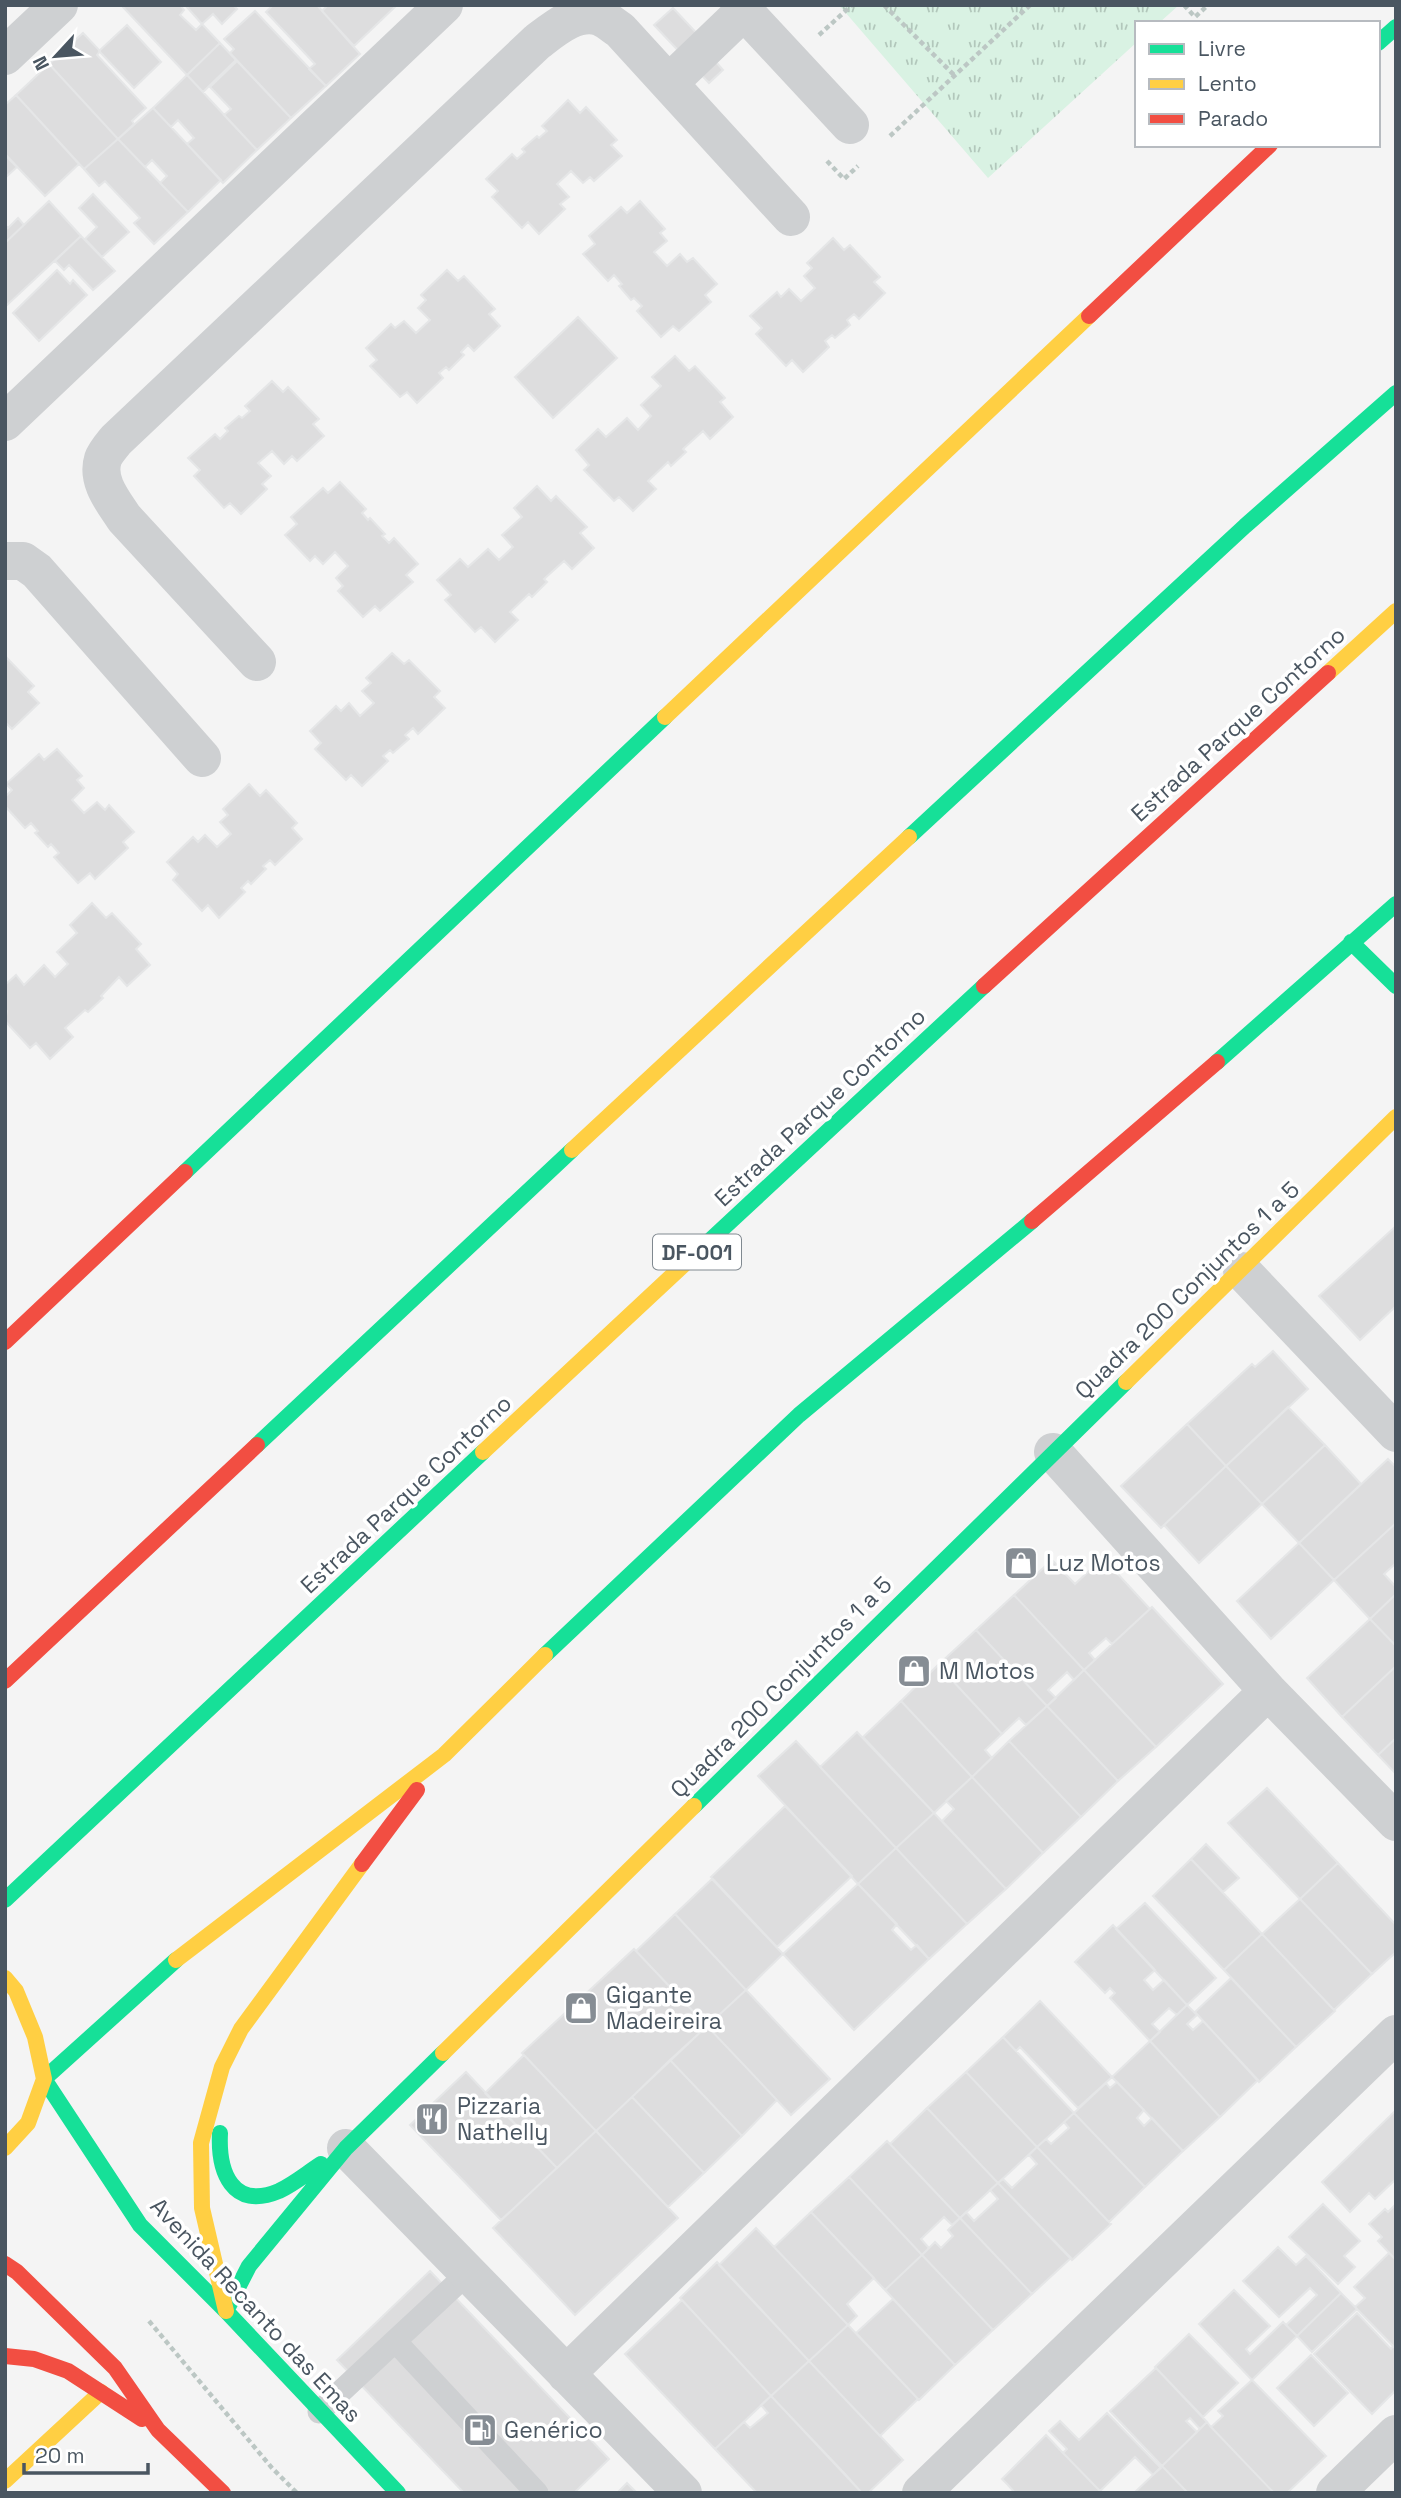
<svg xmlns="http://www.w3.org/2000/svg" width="1401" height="2498" font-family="'Space Grotesk',sans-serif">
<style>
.park{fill:url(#park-tufts)}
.building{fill:#ddddde;stroke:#e5e6e7;stroke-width:2}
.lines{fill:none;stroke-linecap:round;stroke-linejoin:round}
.path{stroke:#bcc7c4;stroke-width:4.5;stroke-dasharray:5 3.5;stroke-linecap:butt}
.lane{stroke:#ced0d2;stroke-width:23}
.street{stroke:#ced0d2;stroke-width:38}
.fast{stroke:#16e098;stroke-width:16}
.slow{stroke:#ffcf43;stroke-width:16}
.jam{stroke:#f24e42;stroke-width:16}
.labels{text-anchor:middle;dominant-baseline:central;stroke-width:7;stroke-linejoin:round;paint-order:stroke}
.shield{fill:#fff;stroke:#808990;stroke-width:2}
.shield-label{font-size:21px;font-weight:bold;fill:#4a5661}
.street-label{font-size:23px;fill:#4a5661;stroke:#fff}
.poi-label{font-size:23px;fill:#4a5661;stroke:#fff;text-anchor:start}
</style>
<defs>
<pattern id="park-tufts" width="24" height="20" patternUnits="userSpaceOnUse" patternTransform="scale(1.75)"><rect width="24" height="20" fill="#d9f2e3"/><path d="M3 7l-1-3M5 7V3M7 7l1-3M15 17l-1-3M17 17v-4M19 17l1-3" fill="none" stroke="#b2c7bb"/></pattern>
</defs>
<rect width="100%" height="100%" fill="#f4f4f4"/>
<path class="park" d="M839,5H1179L1159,23H1137V42L988,178Z"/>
<path class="building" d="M121,5H180L184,10L180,15L196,30L202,24L220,43L187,75Z
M185,5H233L237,9L222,24L213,14L202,24Z
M273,5H317L360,54L326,86L309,69L315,64L266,12Z
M328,5H397L354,46L322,11Z
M673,8L720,58L716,62L723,70L709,83L654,25Z
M255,11L326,86L291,118L230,53L234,49L224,39Z
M127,25L161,62L134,88L99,51Z
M83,33L100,51L97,55L146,108L132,121L134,124L118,139L49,64Z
M220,43L236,60L203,92L187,75Z
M237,61L291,118L257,150L224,115L231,109L210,87Z
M49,64L118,139L84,169L16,95Z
M187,75L257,150L223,183L187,144L194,138L178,120L171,127L153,108Z
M16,95L79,164L45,196L5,154V105Z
M568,100L580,113L586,107L617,140L611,145L622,156L594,181L590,177L583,183L571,171L557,184L569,197L560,204L565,209L539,234L528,222L522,228L492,197L498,191L486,179L512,154L517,159L525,152L522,149L537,136L539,138L547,131L542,126Z
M153,108L221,180L188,212L160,183L167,176L152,160L145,167L118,139Z
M118,139L188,212L154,244L134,223L140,218L105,181L99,186L84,169Z
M6,156L17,167L5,178V157Z
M93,194L129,232L102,257L85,239L97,227L79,208Z
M49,201L81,236L5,307V243Z
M640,201L665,229L660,233L667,241L654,252L667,266L680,254L687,262L693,258L717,284L705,295L711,302L679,331L673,326L661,337L637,311L642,306L634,298L631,300L619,286L622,284L614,275L608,281L583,254L595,244L589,236L621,207L627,213Z
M18,218L24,225L5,243V225L8,228Z
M81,236L115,271L93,290L69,265L64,270L55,261Z
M833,238L844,250L850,245L880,277L874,282L885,293L859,319L854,314L847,320L850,325L835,338L832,335L825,341L829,347L803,372L792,360L786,366L756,334L762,328L750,316L777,292L781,297L789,289L801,301L815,288L804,276L812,268L807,263Z
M57,270L70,284L73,280L87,295L39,341L13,313Z
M447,270L458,281L464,276L495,309L489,314L500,326L474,351L468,345L461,352L464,355L449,370L446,367L439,373L443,378L417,403L407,392L400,397L370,366L377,360L366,348L391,324L395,328L404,321L416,333L430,320L418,308L426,300L421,295Z
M578,317L617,358L553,418L515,377Z
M675,356L689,371L695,366L725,398L720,402L733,417L710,439L703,431L683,449L686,452L671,466L668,462L648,481L656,489L633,511L619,497L614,501L584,470L589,465L576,450L598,429L606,437L627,418L638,430L651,416L641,405L661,386L652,377Z
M272,381L283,392L288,387L319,419L313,424L324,436L297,461L292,456L284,464L272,451L258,463L271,476L262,484L267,489L241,514L230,503L224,508L194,476L200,470L188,458L215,434L220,439L228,431L225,428L239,416L242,418L250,411L245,406Z
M340,482L366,509L362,513L368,520L370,518L385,534L382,536L389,543L394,538L418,564L406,575L413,582L380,611L375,606L363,617L338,591L343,586L336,578L348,566L335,552L323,564L315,556L310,561L285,535L297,524L291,517L323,488L328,493Z
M537,486L551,501L556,496L587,527L580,533L594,548L572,569L564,561L544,579L547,582L532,597L529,594L510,612L518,620L495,642L481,627L475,632L445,600L451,595L437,580L460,559L468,567L488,549L499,560L513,547L502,535L522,517L514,508Z
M392,653L404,664L409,660L440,691L434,697L445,708L418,734L413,728L405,735L409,739L393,753L390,750L383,756L388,761L362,786L351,775L346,780L315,749L321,743L310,731L336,706L341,711L349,703L360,716L374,703L362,691L371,683L366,678Z
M5,656L34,686L28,692L39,703L12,729L7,724L5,726Z
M57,749L82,776L77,780L84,788L72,800L84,813L97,802L105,810L109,805L134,832L123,842L128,848L95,879L90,873L78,883L54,857L59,853L51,844L48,847L35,833L38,831L31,823L25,828L5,806V797L12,790L6,784L39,754L44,760Z
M249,784L260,796L266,790L297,823L292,828L302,839L275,865L270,860L263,866L266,869L251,884L248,881L241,888L245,892L219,918L208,905L202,911L173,880L178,874L167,862L193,837L198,842L205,835L217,847L231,834L220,822L228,815L223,809Z
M92,903L106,918L112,913L141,944L136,949L150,965L127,986L119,977L101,996L103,998L88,1012L85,1010L65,1028L73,1037L50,1059L36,1043L30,1048L5,1021L7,1011L5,1009V985L16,975L24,985L44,965L55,977L68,964L57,952L77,933L70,925Z
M1396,1226V1306L1360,1340L1319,1296Z
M1273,1351L1308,1389L1226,1466L1187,1424L1252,1364L1255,1367Z
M1288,1407L1325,1445L1262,1504L1226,1466Z
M1187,1424L1226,1466L1161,1528L1121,1486Z
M1325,1445L1361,1484L1299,1543L1262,1504Z
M1388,1459L1396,1467V1523L1334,1580L1299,1543Z
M1226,1466L1262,1504L1199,1563L1164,1525Z
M1396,1523V1563L1384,1574L1396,1587V1594L1370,1619L1334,1580Z
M1299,1543L1334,1580L1271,1639L1237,1601Z
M1103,1558L1150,1609L1112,1644L1106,1638L1089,1653L1095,1660L1084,1670L1014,1595L1052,1560L1075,1584Z
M1396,1594V1646L1370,1619Z
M1014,1595L1084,1670L1074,1680L1067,1672L1048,1690L1056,1698L1047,1706L976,1630Z
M1152,1607L1223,1684L1156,1747L1084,1670Z
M1370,1619L1396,1646V1666L1342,1717L1307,1678Z
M976,1630L1047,1706L1026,1725L1019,1718L1002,1734L938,1665Z
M938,1665L1002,1734L985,1750L992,1758L972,1777L901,1701Z
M1396,1666V1738L1378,1755L1342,1717Z
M1084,1670L1156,1747L1118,1781L1047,1706Z
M901,1701L972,1777L934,1813L863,1737Z
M1047,1706L1118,1781L1081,1817L1009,1741Z
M857,1732L934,1813L896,1848L820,1767Z
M1396,1738V1774L1378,1755Z
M796,1741L896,1848L858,1884L758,1776Z
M1009,1741L1081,1817L1043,1853L972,1777Z
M972,1777L1043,1853L1006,1889L942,1821L954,1809L946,1801Z
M1267,1788L1338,1863L1300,1899L1228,1823Z
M785,1806L852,1876L777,1947L711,1877Z
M934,1813L1006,1889L967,1924L896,1848Z
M1206,1844L1239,1878L1223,1892L1191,1859Z
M896,1848L967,1924L929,1959L858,1884Z
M1191,1859L1262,1934L1224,1970L1153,1896Z
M1338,1863L1396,1925V1952L1372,1974L1300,1899Z
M712,1879L783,1954L746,1990L675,1914Z
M858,1884L897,1924L892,1930L911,1950L917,1945L929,1959L854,2030L783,1954Z
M1300,1899L1372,1974L1334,2010L1262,1934Z
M1145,1903L1216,1978L1187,2005L1116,1929Z
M675,1914L746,1990L707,2026L636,1951Z
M1113,1925L1155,1970L1144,1980L1153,1990L1164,1980L1187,2005L1177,2015L1169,2008L1152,2024L1160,2032L1150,2041L1110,1998L1115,1993L1110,1988L1105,1993L1075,1962Z
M1262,1934L1335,2011L1296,2047L1224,1970Z
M634,1949L707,2026L596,2131L522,2053Z
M1231,1978L1296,2047L1259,2082L1195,2012Z
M746,1990L830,2079L791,2115L707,2026Z
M1040,2001L1112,2077L1078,2108L1020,2047L1016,2051L1003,2037Z
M1187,2005L1197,2015L1187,2024L1193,2030L1203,2021L1258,2080L1220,2117L1150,2041Z
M707,2026L777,2100L742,2136L670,2060Z
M1003,2037L1074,2113L1037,2147L966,2072Z
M1150,2041L1220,2117L1183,2151L1112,2077Z
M524,2055L596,2131L557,2168L485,2093Z
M670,2060L742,2136L704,2173L632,2097Z
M466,2072L557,2168L501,2220L410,2125Z
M966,2072L1037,2147L998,2183L927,2108Z
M1117,2082L1144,2110L1137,2118L1144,2126L1152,2118L1183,2151L1145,2187L1074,2113L1106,2083L1110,2088Z
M632,2097L704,2173L668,2207L596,2131Z
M927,2108L998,2183L960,2218L890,2144Z
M1396,2110V2179L1375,2199L1369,2193L1350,2212L1322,2182Z
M1074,2113L1145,2187L1109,2222L1037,2147L1046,2139L1051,2144L1069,2128L1064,2122Z
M596,2131L678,2218L575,2315L493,2228Z
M887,2141L960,2218L952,2225L944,2217L921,2239L929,2248L922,2255L849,2177Z
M1037,2147L1111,2224L1072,2260L998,2183L1003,2179L1012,2188L1037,2164L1029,2155Z
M849,2177L922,2255L885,2290L811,2212Z
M998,2183L1071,2258L1032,2294L960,2218L966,2212L974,2221L998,2199L990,2190Z
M1323,2204L1360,2241L1344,2256L1355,2267L1338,2284L1289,2237Z
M1396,2204V2260L1378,2241L1382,2237L1369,2224L1385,2209L1388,2212Z
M811,2212L874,2278L847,2304L857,2316L848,2325L774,2247Z
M960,2218L1032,2294L993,2330L922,2255L935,2242L941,2248L953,2236L948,2230Z
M756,2228L848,2325L809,2361L719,2265Z
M1278,2247L1296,2265L1306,2256L1341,2293L1297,2336L1286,2325L1317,2295L1310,2288L1279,2317L1243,2281Z
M1389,2253L1396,2260V2349L1355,2307L1365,2298L1354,2287Z
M922,2255L993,2330L955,2365L885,2290Z
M717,2262L809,2361L771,2396L680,2298Z
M430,2271L609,2459L574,2493H464L337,2360Z
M1234,2290L1270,2326L1246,2349L1250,2354L1283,2322L1297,2336L1252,2380L1199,2324Z
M1341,2293L1357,2309L1312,2352L1297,2336Z
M893,2299L955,2365L919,2400L856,2333Z
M682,2300L771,2396L715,2449L625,2354Z
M1357,2313L1391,2349L1393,2346L1396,2349V2390L1372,2414L1314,2354Z
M848,2325L918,2399L880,2436L809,2361Z
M1189,2334L1238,2383L1203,2417L1155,2367Z
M1311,2355L1348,2393L1314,2426L1277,2388Z
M809,2361L903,2460L868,2493H862L771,2396Z
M1156,2368L1207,2422L1200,2429L1190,2418L1186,2421L1197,2432L1162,2466L1110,2411Z
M1252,2380L1326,2456L1287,2493H1274L1211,2427L1223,2416L1218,2411Z
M771,2396L845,2474L862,2493H757L715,2449L744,2422L750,2428L768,2413L761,2405Z
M1107,2413L1161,2468L1153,2475L1135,2457L1100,2491L1063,2453L1067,2449L1049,2431L1060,2421L1079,2440Z
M1207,2422L1211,2427L1274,2493H1188L1162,2466Z
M1046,2435L1063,2453L1102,2493H1015L1008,2485L1002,2479Z
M1162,2466L1188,2493H1134L1153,2475Z
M627,2483L637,2493H617Z"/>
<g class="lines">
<path class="path" d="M884,5L955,76
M1184,5L1195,17L1208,5
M819,35L852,5
M890,136L1030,5
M827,161L844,179L858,166
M149,2321L272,2468L297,2493"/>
<path class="lane" d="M395,2341L467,2274
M319,2412L395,2341L537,2493"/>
<path class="street" d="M744,11L850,125
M5,56L59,5
M669,83L744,11L739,5
M5,422L444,5
M5,561H23L37,571L202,758
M257,662L124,518C113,501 96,481 103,459C105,453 112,445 116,440L537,42C554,29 577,9 600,17C607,20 614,26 620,30L791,217
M1242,1271L1396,1433
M1053,1452L1268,1691L1396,1822
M346,2148L683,2493
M566,2374L1268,1691
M921,2493L1396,2034
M1335,2493L1396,2434"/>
<path class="fast" d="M1378,43L1396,27
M909,837L1245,526L1396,393
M1351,942L1396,986
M1217,1062L1396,904
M185,1172L665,717
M691,1258L984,986
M257,1445L572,1150
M545,1655L799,1415L1032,1221
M694,1806L1126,1382
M5,1900L483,1452
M176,1960L44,2079L140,2225L226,2311L398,2493
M220,2133C218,2171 232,2211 279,2191C294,2184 307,2173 321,2164
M226,2311L249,2266L346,2148L443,2053"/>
<path class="slow" d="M1328,673L1396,611
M665,717L1089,316
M572,1150L909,837
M1126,1382L1396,1117
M483,1452L691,1258
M176,1960L444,1755L545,1655
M5,1978L16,1991L35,2037L44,2079L28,2123L5,2148
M443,2053L694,1806
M226,2311L202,2208L201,2143L222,2067L241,2029L362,1864
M5,2481L101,2392"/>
<path class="jam" d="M1089,316L1270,145
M984,986L1328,673
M1032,1221L1217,1062
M5,1342L185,1172
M5,1681L257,1445
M362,1864L417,1790
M5,2264L17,2272L115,2368L158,2430L223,2493
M5,2356L34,2359L68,2371L142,2419"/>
</g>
<defs>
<g id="shop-square" transform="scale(1.75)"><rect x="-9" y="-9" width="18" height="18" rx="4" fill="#868d94" stroke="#fff"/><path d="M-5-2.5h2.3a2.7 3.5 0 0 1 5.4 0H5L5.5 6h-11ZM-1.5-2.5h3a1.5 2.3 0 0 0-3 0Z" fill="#fff"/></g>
<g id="restaurant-square" transform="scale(1.75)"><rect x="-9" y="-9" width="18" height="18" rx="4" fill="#868d94" stroke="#fff"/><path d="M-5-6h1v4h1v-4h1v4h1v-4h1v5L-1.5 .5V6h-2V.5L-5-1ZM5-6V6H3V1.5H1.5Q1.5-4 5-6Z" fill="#fff"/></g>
<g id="fuel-square" transform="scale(1.75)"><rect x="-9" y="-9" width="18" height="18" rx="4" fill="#868d94" stroke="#fff"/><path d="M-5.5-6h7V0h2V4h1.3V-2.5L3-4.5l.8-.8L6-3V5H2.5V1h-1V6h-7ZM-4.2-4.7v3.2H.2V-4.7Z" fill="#fff"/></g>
</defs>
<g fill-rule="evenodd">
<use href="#shop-square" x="1021" y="1563"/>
<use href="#shop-square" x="914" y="1671"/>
<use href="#shop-square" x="581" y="2008"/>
<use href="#restaurant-square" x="432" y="2119"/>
<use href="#fuel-square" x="480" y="2430"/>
</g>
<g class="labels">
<rect class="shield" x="653" y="1234.5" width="88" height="35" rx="5"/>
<g class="shield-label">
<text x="697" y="1252">DF-001</text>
</g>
<g class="street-label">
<text transform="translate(1238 724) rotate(-42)">Estrada Parque Contorno</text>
<text transform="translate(820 1107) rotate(-43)">Estrada Parque Contorno</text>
<text transform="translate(1187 1290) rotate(-44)">Quadra 200 Conjuntos 1 a 5</text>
<text transform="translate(406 1494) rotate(-43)">Estrada Parque Contorno</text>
<text transform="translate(781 1687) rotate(-45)">Quadra 200 Conjuntos 1 a 5</text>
<text transform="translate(256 2310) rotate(47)">Avenida Recanto das Emas</text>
</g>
<g class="poi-label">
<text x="1046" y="1563">Luz Motos</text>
<text x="939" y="1671">M Motos</text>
<text x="606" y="1995">Gigante<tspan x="606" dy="26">Madeireira</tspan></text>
<text x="457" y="2106">Pizzaria<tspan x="457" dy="26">Nathelly</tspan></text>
<text x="504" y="2430">Genérico</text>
</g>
</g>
<rect width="1401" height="2498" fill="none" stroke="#4a5661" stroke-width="14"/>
<rect x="1135" y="21" width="245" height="126" fill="#ffffff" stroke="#b7bbc0" stroke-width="2"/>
<rect x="1149" y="44" width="35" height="10" fill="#16e098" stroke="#b7bbc0" stroke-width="2"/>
<text x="1198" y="56" font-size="21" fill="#4a5661">Livre</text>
<rect x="1149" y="79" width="35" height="10" fill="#ffcf43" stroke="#b7bbc0" stroke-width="2"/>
<text x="1198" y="91" font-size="21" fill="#4a5661">Lento</text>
<rect x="1149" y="114" width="35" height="10" fill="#f24e42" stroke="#b7bbc0" stroke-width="2"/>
<text x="1198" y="126" font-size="21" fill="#4a5661">Parado</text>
<g transform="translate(56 56) rotate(244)" stroke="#ffffff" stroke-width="5" paint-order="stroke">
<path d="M0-5L12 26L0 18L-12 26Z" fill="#4a5661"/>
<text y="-10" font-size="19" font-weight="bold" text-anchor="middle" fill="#4a5661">N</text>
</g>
<path d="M24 2463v10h124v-10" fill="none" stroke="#4a5661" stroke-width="3.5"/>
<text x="35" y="2463" font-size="21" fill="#4a5661" stroke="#ffffff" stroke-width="5" paint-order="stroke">20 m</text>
</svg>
